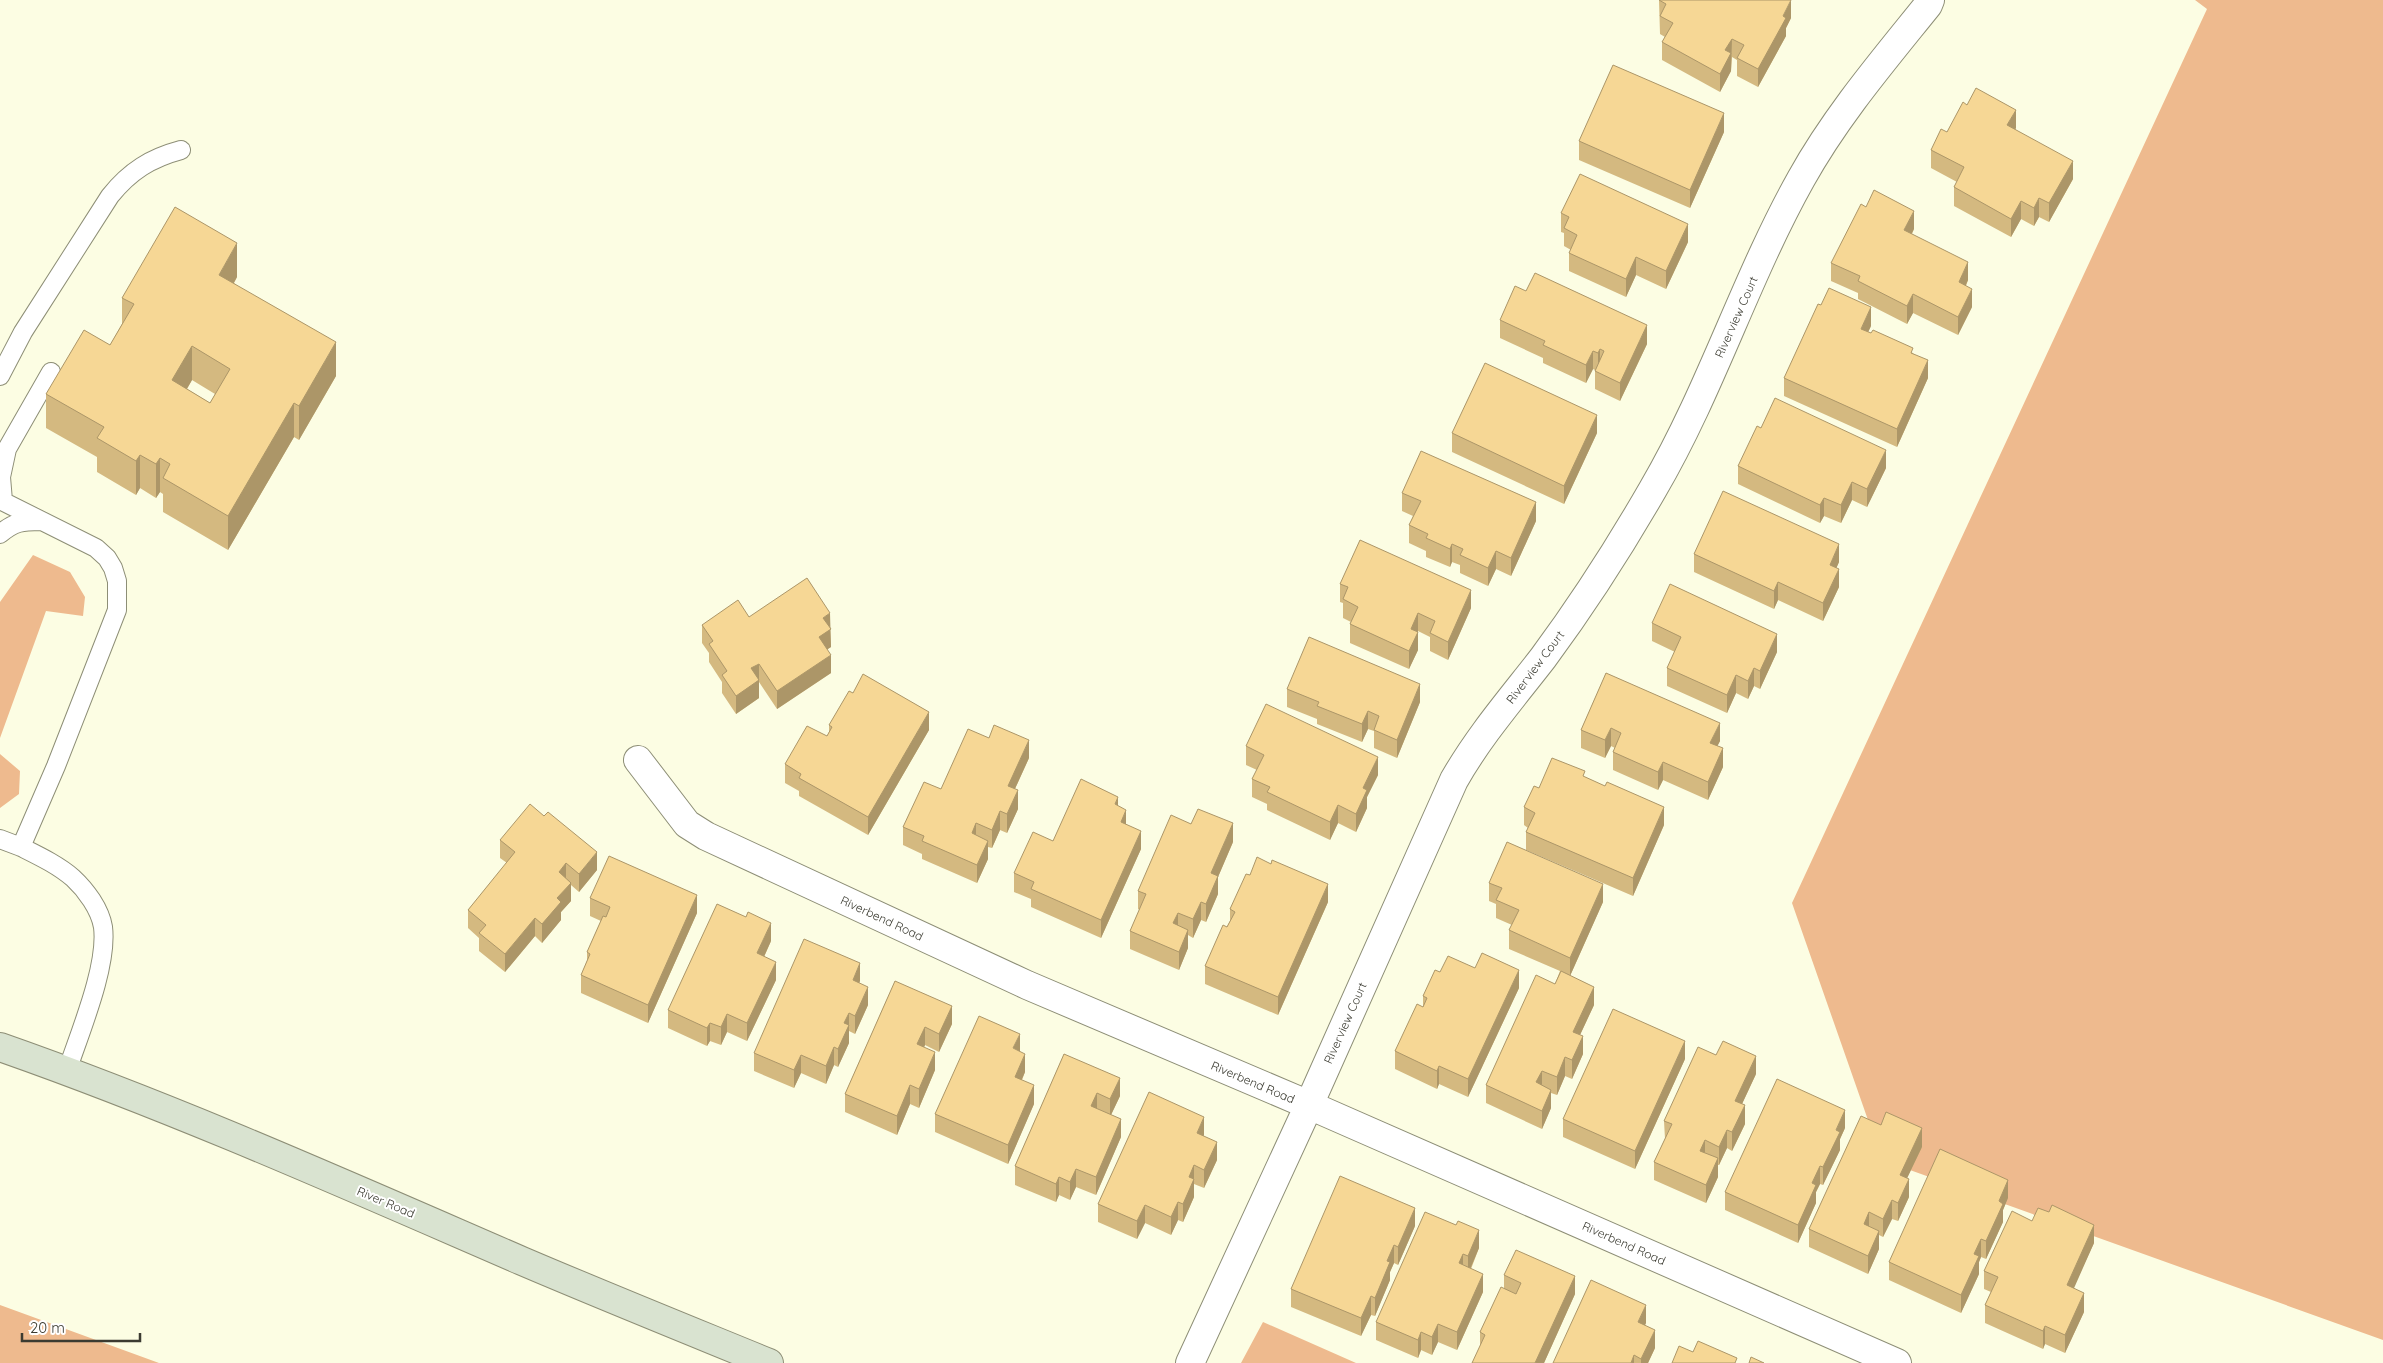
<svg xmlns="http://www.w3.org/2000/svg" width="2383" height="1363" font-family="Quicksand,sans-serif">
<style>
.green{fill:#eeba8e}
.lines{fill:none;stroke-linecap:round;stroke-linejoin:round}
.service-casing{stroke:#8d8e76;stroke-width:20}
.minor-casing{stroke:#8d8e76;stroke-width:30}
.secondary-casing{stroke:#8d8e76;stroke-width:30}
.service{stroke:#fff;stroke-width:18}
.minor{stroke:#fff;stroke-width:28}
.secondary{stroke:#d9e3d0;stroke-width:28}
.wall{fill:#d4b980;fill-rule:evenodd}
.shaded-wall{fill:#ac9668}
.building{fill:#f6d795;stroke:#ac9668;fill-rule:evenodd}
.labels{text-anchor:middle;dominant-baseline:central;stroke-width:4;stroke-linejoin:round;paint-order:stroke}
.street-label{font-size:12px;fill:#3b3b31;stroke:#fff}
</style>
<rect width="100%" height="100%" fill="#fcfde3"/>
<path class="green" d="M2195,0H2383V1340L1882,1160L1792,903L2207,9Z
M33,555L70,572L85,597L83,616L46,611L0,738V602Z
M0,754L20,771L19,794L0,808Z
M0,1305L159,1363H0Z
M1263,1322L1356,1363H1241Z"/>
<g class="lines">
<g class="service-casing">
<path id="service" d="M0,376L23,332L110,196C130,171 151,158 181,150
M0,500L96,548L107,558L113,568L117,581V610L56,766L21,847C39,856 58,865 73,878C86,890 100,909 103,927C108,966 80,1032 67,1071
M3,501L1,477L7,449L51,372
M0,534C14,522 22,521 40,521
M0,839L21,847"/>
</g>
<g class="minor-casing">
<path id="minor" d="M638,760L687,824L706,836L1027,985L1309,1105L1897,1363
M1190,1363L1309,1105L1454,780C1479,736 1512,698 1543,658C1583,604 1619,548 1653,489C1711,390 1745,279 1801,179C1836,116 1883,61 1928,5L1930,0"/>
</g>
<g class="secondary-casing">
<path id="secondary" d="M0,1047C177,1109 349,1186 522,1261C604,1296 686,1329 769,1363"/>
</g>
<use href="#service" class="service"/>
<use href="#minor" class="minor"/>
<use href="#secondary" class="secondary"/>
</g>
<path class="wall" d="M1659,0L1791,18L1786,28V36L1758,87L1737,76V60L1732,57L1731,71L1720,92L1662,60V42L1665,37L1660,34Z
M1967,105L2016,128L2015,129L2073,179L2049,222L2039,217L2034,226L2021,219L2011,237L1954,206V187L1957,182L1931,168V150L1947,132Z
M1724,132L1690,208L1579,160V141Z
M1561,213L1688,242L1666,289L1636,275L1626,297L1569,271V253L1571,250L1564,246V233L1561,232Z
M1914,229L1912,234L1968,280L1966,286L1972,307L1958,335L1913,313L1907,324L1858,299V293L1831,281V263Z
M237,277L234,283L336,376L299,440L294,437L228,550L163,512V494L160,492L156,498L140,488L136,495L97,472V457L46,428V394L110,345L122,324V298ZM192,380L215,394L210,403L187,389Z
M1500,320L1647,344L1620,401L1595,389V370L1593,369L1586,383L1543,363V358L1500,338Z
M1871,326L1868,332L1913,353L1928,378L1897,447L1784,396V378Z
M1452,433H1597L1564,504L1452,452Z
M1738,466L1886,468L1867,507L1852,500L1841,523L1824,516L1820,523L1738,484Z
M1402,493L1536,521L1511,576L1496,569L1488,586L1460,573V565L1452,562L1450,567L1426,557V551L1409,543V525L1413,516L1402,511Z
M1694,554L1839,562L1836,568L1839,587L1823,621L1778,600L1774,609L1694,572Z
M1340,584L1471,608L1448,660L1430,651V637L1418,631V650L1409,669L1350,643V624L1351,622L1343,618V603L1340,602Z
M749,617L830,628L831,647L827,649L831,673L777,709L759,682V698L736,714L722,693V682L709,662V653L702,643V625Z
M1652,623L1777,652L1760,689L1754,686L1748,699L1736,693L1727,713L1667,686V668L1675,652L1652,641Z
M1606,673L1720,741L1717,746L1723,767L1708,800L1663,780L1658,790L1613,770V752L1615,748L1611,746L1605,758L1581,748V730Z
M1287,689L1420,702L1397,758L1374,748V731L1368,729L1362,742L1317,724V719L1287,707Z
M829,725L929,730L868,835L799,796V791L785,783V764L827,736L829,732Z
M1246,746L1378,775L1367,797V808L1356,832L1338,823L1330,840L1267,810V804L1252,797V779L1257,770L1246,765Z
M1029,758L1015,789L1018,809L1007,833L1000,830L992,848L988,847V859L977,883L922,859V854L903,845V827L941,789Z
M1585,777L1664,825L1633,896L1526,850V832L1528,828L1524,825V807L1539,788Z
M1118,806L1126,824L1141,849L1101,938L1031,907V899L1014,892V873L1053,841Z
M500,840L597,870L579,892L571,885V901L561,912V920L542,943L535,936L505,972L479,951V938L468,928V910L507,863L500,858Z
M1233,842L1218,877V894L1206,922L1201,920L1193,938L1188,935V948L1179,970L1130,949V931L1140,910L1138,909V891Z
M1271,864L1328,902L1278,1015L1205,984V966L1230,921V909L1250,875Z
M1489,883L1603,902L1570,976L1594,1005L1580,1035L1583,1054L1572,1079L1565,1076L1557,1095L1551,1093V1108L1542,1129L1486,1103V1085L1555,984L1560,971L1509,949V930L1512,925L1496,918V904L1489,901Z
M590,898L697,913L648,1023L581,993V975L587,961V952L601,921L590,916Z
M771,941L764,957L776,980L747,1041L727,1032L721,1045L710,1041L707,1046L668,1028V1010Z
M1475,968L1519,988L1468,1097L1439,1084L1437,1089L1395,1069V1051L1423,1007V996L1440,972Z
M860,981L859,983L868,1005L855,1034L849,1031V1043L838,1067L834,1065L826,1084L801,1073L794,1088L754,1071V1053Z
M895,981L952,1024L939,1052L925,1045L924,1047L935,1070L919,1108L910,1104L897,1135L845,1112V1094Z
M1020,1051L1025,1072L1022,1080L1034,1104L1008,1164L935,1132V1114Z
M1064,1054L1120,1096L1111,1115L1121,1137L1096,1195L1076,1187L1070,1200L1059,1195L1056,1202L1015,1185V1166Z
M1685,1059L1635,1169L1563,1137V1119Z
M1756,1074L1742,1104L1745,1124L1732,1151L1727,1148L1719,1165H1718V1177L1706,1203L1654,1180V1162L1665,1139L1664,1121Z
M1845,1128L1840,1139V1150L1823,1185L1820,1184L1816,1192V1203L1798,1243L1725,1210V1192Z
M1204,1135V1136L1217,1160L1204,1188L1194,1184V1197L1183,1222L1178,1220L1171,1235L1145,1223L1137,1239L1098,1222V1204Z
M1922,1147L1907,1178L1909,1197L1898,1221L1892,1219L1883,1237L1879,1235V1249L1868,1274L1809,1247V1229Z
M2008,1198L2003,1210V1222L1986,1259L1981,1257L1979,1262V1274L1961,1313L1889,1280V1262Z
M2032,1221L2094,1243L2073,1288L2084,1312L2065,1353L2045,1344L2043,1349L1985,1323V1305L1991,1292L1984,1289V1271Z
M1456,1225L1479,1248L1471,1269L1483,1292L1457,1350L1438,1342L1432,1355L1421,1350L1418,1358L1376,1340V1322Z
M1415,1226L1398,1265L1394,1263L1390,1272V1280L1375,1316L1371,1315L1361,1336L1291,1307V1289Z
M1504,1275L1575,1294L1544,1363H1472L1480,1347V1332L1504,1288Z
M1646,1323L1645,1325L1655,1348L1648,1363H1553Z"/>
<path class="shaded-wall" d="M1791,0V18L1786,28V36L1758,87V69L1783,16Z
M1732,39L1731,71L1720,92V74L1725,50Z
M2016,110V128L2007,143V125Z
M1724,113V132L1690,208V190Z
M2073,161V179L2049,222V203Z
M2039,198V217L2034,226V208Z
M2021,201V219L2011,237V219Z
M1914,211V229L1904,248V230Z
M1688,224V242L1666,289V271Z
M237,243V277L219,309V275Z
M1636,257V275L1626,297V279Z
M1968,262V280L1959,300V282Z
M1972,289V307L1958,335V317Z
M1913,294V313L1907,324V306Z
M1871,307V326L1861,347V329Z
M1647,325V344L1620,401V383Z
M336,342V376L299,440V406Z
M192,346V380L172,414V380Z
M1600,349V368L1598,372V353Z
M1593,351V369L1586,383V365Z
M1928,360V378L1897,447V429Z
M294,403V437L228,550V516Z
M1597,415V433L1564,504V486Z
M1886,450V468L1867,507V489Z
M140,455V488L136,495V461Z
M160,458V492L156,498V464Z
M1852,482V500L1841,523V505Z
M1824,498V516L1820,523V505Z
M1536,502V521L1511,576V558Z
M1452,544V562L1450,567V549Z
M1839,544V562L1830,583V565Z
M1496,551V569L1488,586V568Z
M1839,569V587L1823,621V603Z
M1778,582V600L1774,609V591Z
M1471,590V608L1448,660V642Z
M830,613L831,647L819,655V637L823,618Z
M1418,613V650L1409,669V651L1411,629Z
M1777,634V652L1760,689V671Z
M831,655V673L777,709V691Z
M759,664V698L736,714V696L751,668Z
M1754,668V686L1748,699V681Z
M1736,675V693L1727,713V695Z
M1420,684V702L1397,758V740Z
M1368,711V729L1362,742V724Z
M929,712V730L868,835V817Z
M1720,723V741L1710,761V743Z
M1611,728V746L1605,758V740Z
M1029,740V758L1008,804V786Z
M1723,748V767L1708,800V782Z
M1378,757V775L1367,797V808L1356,832V814L1363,788Z
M1663,762V780L1658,790V772Z
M1018,790V809L1007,833V814Z
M1118,797V815L1115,804Z
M1338,805V823L1330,840V822Z
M1664,807V825L1633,896V878Z
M1126,810V828L1121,822Z
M1000,811V830L992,848V830Z
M976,823V842L972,833Z
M1233,823V842L1218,877V894L1206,922V904L1211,873Z
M1141,831V849L1101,938V920Z
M988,841V859L977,883V865Z
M597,852V870L579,892V874Z
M566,863V881L559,872Z
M571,883V901L561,912V920L542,943V924L557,898Z
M1328,884V902L1278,1015V997Z
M1603,884V902L1570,976V958Z
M697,895V913L648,1023V1005Z
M1201,902V920L1193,938V919Z
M1178,913V931L1173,923Z
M535,918V936L505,972V954Z
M771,923V941L757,972V953Z
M1188,930V948L1179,970V952Z
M776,962V980L747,1041V1023Z
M860,963V981L853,998V980Z
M1519,970V988L1468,1097V1079Z
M868,987V1005L855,1034V1016Z
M1594,987V1005L1573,1050V1032Z
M952,1006V1024L939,1052V1034Z
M849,1013V1043L838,1067V1049L844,1023Z
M727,1014V1032L721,1045V1027Z
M710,1023V1041L707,1046V1028Z
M925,1027V1045L917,1063V1044Z
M1020,1034V1052L1013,1048Z
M1583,1036V1054L1572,1079V1060Z
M1685,1041V1059L1635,1169V1151Z
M834,1047V1065L826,1084V1066Z
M935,1052V1070L919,1108V1089Z
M1025,1054V1072L1015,1095V1077Z
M801,1055V1073L794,1088V1070Z
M1756,1056V1074L1735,1119V1101Z
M1565,1057V1076L1557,1095V1077Z
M1439,1066V1084L1437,1089V1071Z
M1542,1071V1089L1536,1082Z
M1120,1078V1096L1110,1117V1099Z
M910,1085V1104L897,1135V1116Z
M1034,1085V1104L1008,1164V1145Z
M1551,1090V1108L1542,1129V1111Z
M1097,1093V1111L1091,1106Z
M1745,1105V1124L1732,1151V1132Z
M1845,1110V1128L1840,1139V1150L1823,1185V1167L1836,1130Z
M1204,1117V1135L1197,1151V1133Z
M1121,1119V1137L1096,1195V1177Z
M1922,1128V1147L1900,1193V1175Z
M1727,1130V1148L1719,1165V1147Z
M1705,1140V1159L1700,1151Z
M1217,1142V1160L1204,1188V1170Z
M1718,1158V1177L1706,1203V1185Z
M1194,1165V1197L1183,1222V1204L1189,1177Z
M1820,1166V1184L1816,1192V1203L1798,1243V1225L1812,1183Z
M1076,1169V1187L1070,1200V1182Z
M1059,1177V1195L1056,1202V1184Z
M1909,1179V1197L1898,1221V1203Z
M2008,1180V1198L2003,1210V1222L1986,1259V1241L1999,1201Z
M1892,1200V1219L1883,1237V1219Z
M1178,1202V1220L1171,1235V1217Z
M1145,1205V1223L1137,1239V1221Z
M1415,1208V1226L1398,1265V1247Z
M1869,1212V1231L1864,1224Z
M2094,1225V1243L2067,1304V1285Z
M1479,1230V1248L1468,1274V1256Z
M1879,1231V1249L1868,1274V1256Z
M1981,1239V1257L1979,1262V1274L1961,1313V1295L1974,1254Z
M1394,1245V1263L1390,1272V1280L1375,1316V1298L1387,1261Z
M1463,1254V1272L1459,1263Z
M1483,1274V1292L1457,1350V1332Z
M1575,1276V1294L1544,1363H1535Z
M2084,1293V1312L2065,1353V1335Z
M1371,1296V1315L1361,1336V1318Z
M1646,1305V1323L1638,1340V1322Z
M1438,1324V1342L1432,1355V1337Z
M2045,1326V1344L2043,1349V1331Z
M1655,1330V1348L1648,1363H1641V1359Z
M1421,1332V1350L1418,1358V1340Z
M1634,1355V1363H1631Z"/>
<path class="building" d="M1659,0H1791L1783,16L1786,18L1758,69L1737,58L1744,45L1732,39L1725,50L1731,53L1720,74L1662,42L1673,23L1660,16L1666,4Z
M1613,65L1724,113L1690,190L1579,141Z
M1976,88L2016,110L2007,125L2073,161L2049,203L2039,198L2034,208L2021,201L2011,219L1954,187L1964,167L1931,150L1941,129L1947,132L1963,102L1967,105Z
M1580,174L1688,224L1666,271L1636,257L1626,279L1569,253L1577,235L1564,228L1569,217L1561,213Z
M1874,190L1914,211L1904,230L1968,262L1959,282L1972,289L1958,317L1913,294L1907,306L1858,281L1860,276L1831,263L1861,204L1866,207Z
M175,207L237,243L219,275L336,342L299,406L294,403L228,516L163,478L170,464L160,458L156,464L140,455L136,461L97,438L104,427L46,394L84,330L110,345L134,304L122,298ZM192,346L230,369L210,403L172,380Z
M1535,273L1647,325L1620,383L1595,371L1604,351L1600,349L1598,353L1593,351L1586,365L1543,345L1545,341L1500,320L1515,286L1526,291Z
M1829,288L1871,307L1861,329L1871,333L1873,330L1913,348L1911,353L1928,360L1897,429L1784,378L1818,304L1821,305Z
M1485,363L1597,415L1564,486L1452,433Z
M1775,398L1886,450L1867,489L1852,482L1841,505L1824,498L1820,505L1738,466L1757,426L1761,428Z
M1421,451L1536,502L1511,558L1496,551L1488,568L1460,555L1463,549L1452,544L1450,549L1426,538L1428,534L1409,525L1421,501L1402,493Z
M1723,491L1839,544L1830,565L1839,569L1823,603L1778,582L1774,591L1694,554Z
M1360,540L1471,590L1448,642L1430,633L1435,621L1418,613L1411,629L1418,632L1409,651L1350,624L1358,607L1343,599L1348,587L1340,584Z
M807,578L830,613L823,618L831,629L819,637L831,655L777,691L759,664L751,668L759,680L736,696L722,675L727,671L709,644L713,641L702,625L738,600L749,617Z
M1670,584L1777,634L1760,671L1754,668L1748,681L1736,675L1727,695L1667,668L1681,637L1652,623Z
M1309,637L1420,684L1397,740L1374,730L1379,716L1368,711L1362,724L1317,706L1319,702L1287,689Z
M1606,673L1720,723L1710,743L1723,748L1708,782L1663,762L1658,772L1613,752L1621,733L1611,728L1605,740L1581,730Z
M863,674L929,712L868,817L799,778L801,774L785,764L807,726L827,736L832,727L829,725L849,691L853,693Z
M1266,704L1378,757L1363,788L1367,790L1356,814L1338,805L1330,822L1267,792L1270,787L1252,779L1264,755L1246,746Z
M994,725L1029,740L1008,786L1018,790L1007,814L1000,811L992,830L976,823L972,833L988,841L977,865L922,841L924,836L903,827L924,782L941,789L968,729L989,738Z
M1552,758L1585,771L1583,776L1605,786L1607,782L1664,807L1633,878L1526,832L1535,813L1524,807L1534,786L1539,788Z
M1081,779L1118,797L1115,804L1126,810L1121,822L1141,831L1101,920L1031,889L1034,882L1014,873L1033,832L1053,841Z
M530,804L544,816L548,812L597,852L579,874L566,863L559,872L571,883L557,898L561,902L542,924L535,918L505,954L479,933L486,925L468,910L515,852L500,840Z
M1198,809L1233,823L1211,873L1218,876L1206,904L1201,902L1193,919L1178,913L1173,923L1188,930L1179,952L1130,931L1146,894L1138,891L1171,815L1191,824Z
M1507,842L1603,884L1570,958L1509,930L1519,910L1496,900L1502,888L1489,883Z
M609,856L697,895L648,1005L581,975L590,954L587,952L603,916L606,917L610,907L590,898Z
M1257,857L1271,864L1272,860L1328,884L1278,997L1205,966L1223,925L1227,927L1235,912L1230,909L1246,874L1250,875Z
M717,904L746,917L748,912L771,923L757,953L776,962L747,1023L727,1014L721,1027L710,1023L707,1028L668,1010Z
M804,939L860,963L853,980L868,987L855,1016L849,1013L844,1023L849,1025L838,1049L834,1047L826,1066L801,1055L794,1070L754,1053Z
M1482,953L1519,970L1468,1079L1439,1066L1437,1071L1395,1051L1417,1004L1423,1007L1427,998L1423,996L1435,970L1440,972L1448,956L1475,968Z
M1561,971L1594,987L1573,1032L1583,1036L1572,1060L1565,1057L1557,1077L1542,1071L1536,1082L1551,1090L1542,1111L1486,1085L1536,975L1555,984Z
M895,981L952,1006L939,1034L925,1027L917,1044L935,1052L919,1089L910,1085L897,1116L845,1094Z
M1613,1009L1685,1041L1635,1151L1563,1119Z
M979,1016L1020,1034L1013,1048L1025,1054L1015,1077L1034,1085L1008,1145L935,1114Z
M1723,1041L1756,1056L1735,1101L1745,1105L1732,1132L1727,1130L1719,1147L1705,1140L1700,1151L1718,1158L1706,1185L1654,1162L1672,1124L1664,1121L1698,1047L1716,1055Z
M1064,1054L1120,1078L1110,1099L1097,1093L1091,1106L1121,1119L1096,1177L1076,1169L1070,1182L1059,1177L1056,1184L1015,1166Z
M1777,1079L1845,1110L1836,1130L1840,1132L1823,1167L1820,1166L1812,1183L1816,1185L1798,1225L1725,1192Z
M1149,1092L1204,1117L1197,1133L1217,1142L1204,1170L1194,1165L1189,1177L1194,1179L1183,1204L1178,1202L1171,1217L1145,1205L1137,1221L1098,1204Z
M1886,1112L1922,1128L1900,1175L1909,1179L1898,1203L1892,1200L1883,1219L1869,1212L1864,1224L1879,1231L1868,1256L1809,1229L1861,1116L1881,1125Z
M1940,1149L2008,1180L1999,1201L2003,1204L1986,1241L1981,1239L1974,1254L1979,1256L1961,1295L1889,1262Z
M1340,1176L1415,1208L1398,1247L1394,1245L1387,1261L1390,1262L1375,1298L1371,1296L1361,1318L1291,1289Z
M2052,1205L2094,1225L2067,1285L2084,1293L2065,1335L2045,1326L2043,1331L1985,1305L1998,1277L1984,1271L2012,1211L2032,1221L2038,1208L2049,1212Z
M1425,1212L1456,1225L1458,1221L1479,1230L1468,1256L1463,1254L1459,1263L1483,1274L1457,1332L1438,1324L1432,1337L1421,1332L1418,1340L1376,1322Z
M1516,1250L1575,1276L1535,1363H1472L1485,1335L1480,1332L1501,1287L1516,1294L1521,1283L1504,1275Z
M1591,1280L1646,1305L1638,1322L1655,1330L1641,1359L1634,1355L1631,1363H1553Z
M1698,1341L1737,1358L1735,1363H1672L1679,1346L1693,1352Z
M1751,1357L1764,1363H1749Z"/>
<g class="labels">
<g class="street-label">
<text transform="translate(1736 317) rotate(-66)">Riverview Court</text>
<text transform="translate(1535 667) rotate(-53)">Riverview Court</text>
<text transform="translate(882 918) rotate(25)">Riverbend Road</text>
<text transform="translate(1345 1023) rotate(-66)">Riverview Court</text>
<text transform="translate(1253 1082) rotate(23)">Riverbend Road</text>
<text transform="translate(386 1202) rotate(23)">River Road</text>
<text transform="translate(1624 1243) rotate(24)">Riverbend Road</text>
</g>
</g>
<path d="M22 1333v8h118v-8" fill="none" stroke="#3b3b31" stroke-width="2.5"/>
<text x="30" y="1333" font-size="15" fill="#3b3b31" stroke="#ffffff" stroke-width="4" paint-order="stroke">20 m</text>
</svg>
